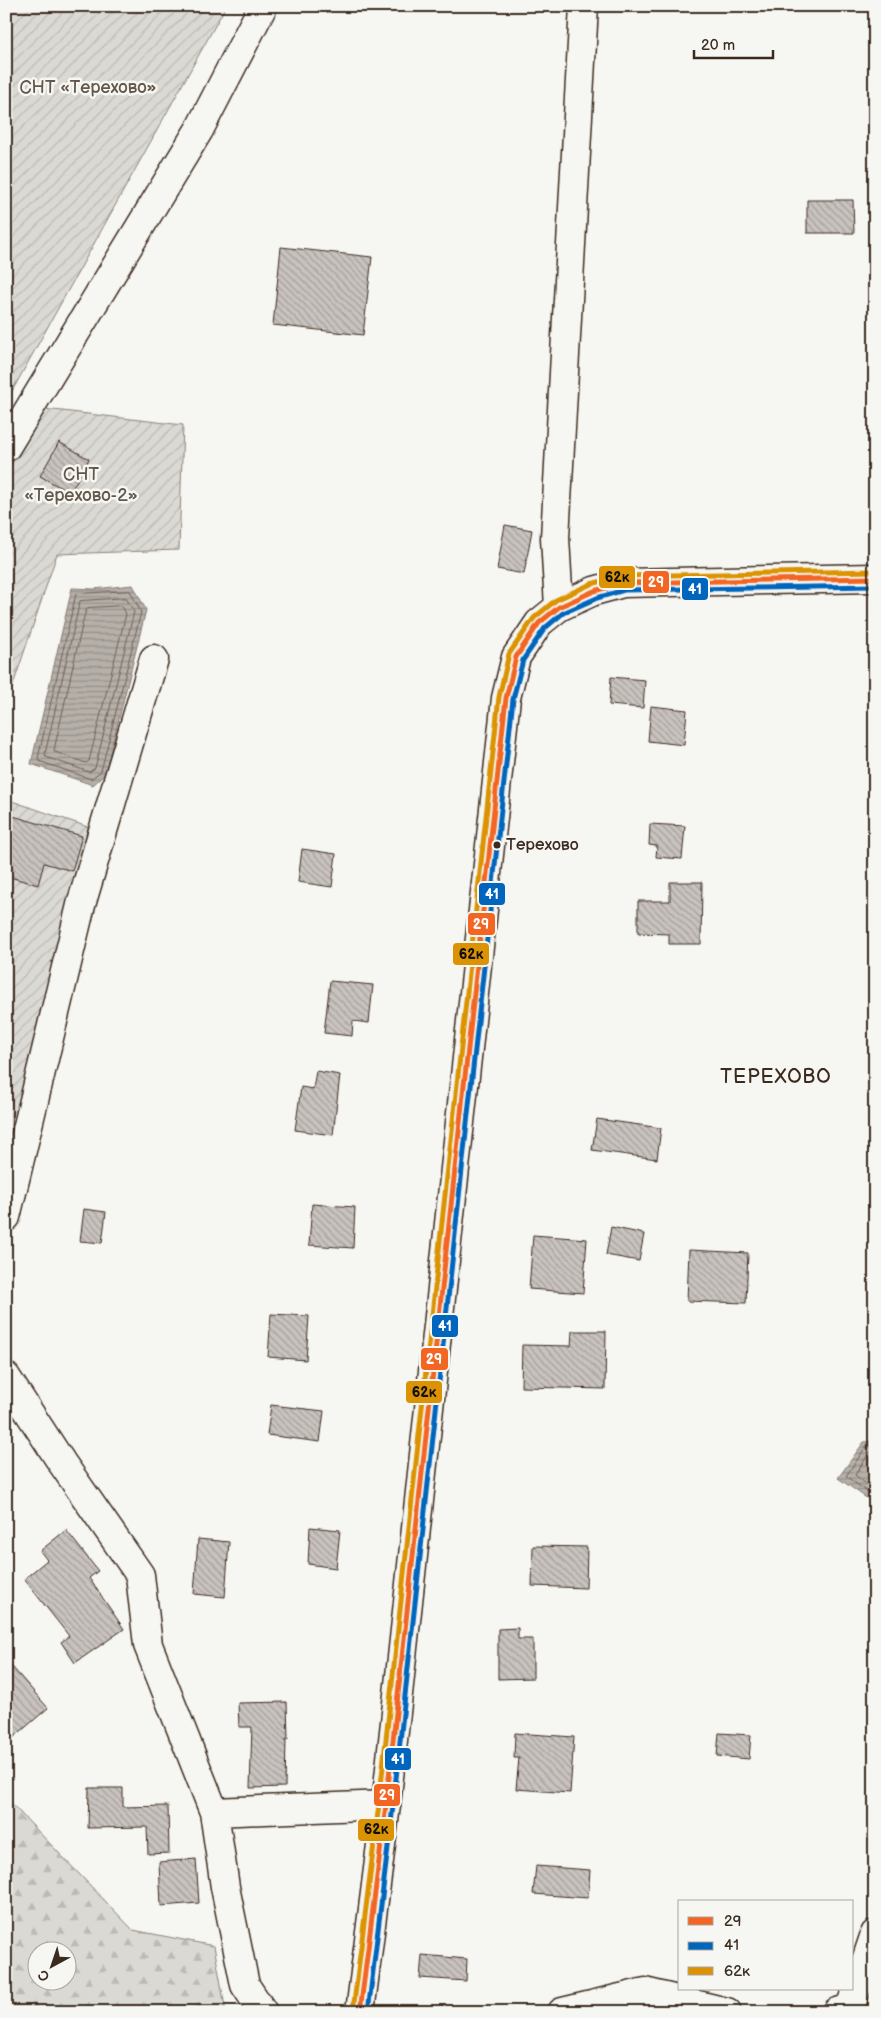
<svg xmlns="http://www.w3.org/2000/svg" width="881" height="2018" font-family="'Balsamiq Sans',sans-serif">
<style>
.forest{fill:url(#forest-firs);stroke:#8a8278;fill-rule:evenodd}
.garden{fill:url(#garden-furrows);stroke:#8a8278}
.water{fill:url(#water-rules);stroke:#857a71}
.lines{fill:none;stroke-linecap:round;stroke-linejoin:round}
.shore{stroke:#6c6056;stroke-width:1}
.building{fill:url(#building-back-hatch);stroke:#3b2a1e}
.minor-casing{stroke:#3b2a1e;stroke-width:31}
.major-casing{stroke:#3b2a1e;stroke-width:31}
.minor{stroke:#f6f6f2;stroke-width:28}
.major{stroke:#f6f6f2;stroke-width:28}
.bus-1-casing{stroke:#f6f6f2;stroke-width:9}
.bus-2-casing{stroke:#f6f6f2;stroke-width:9}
.bus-3-casing{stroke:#f6f6f2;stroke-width:9}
.bus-1{stroke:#f26522;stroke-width:5}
.bus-2{stroke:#0065bd;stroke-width:5}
.bus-3{stroke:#db9304;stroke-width:5}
.bus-dot{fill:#3b2a1e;stroke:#f6f6f2;stroke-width:2}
.labels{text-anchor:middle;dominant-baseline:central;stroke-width:5;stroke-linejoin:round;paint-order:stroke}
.bus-label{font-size:17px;fill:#3b2a1e;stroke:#f6f6f2;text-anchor:start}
.park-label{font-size:18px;fill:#63564b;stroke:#f6f6f2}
.quarter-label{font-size:20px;letter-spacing:1px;fill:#3b2a1e;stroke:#f6f6f2}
.line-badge{stroke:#f6f6f2;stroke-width:2}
.badge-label{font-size:14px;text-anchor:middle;font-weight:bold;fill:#fff}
.pale-badge-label{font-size:14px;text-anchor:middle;font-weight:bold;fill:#111}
</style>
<defs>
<pattern id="forest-firs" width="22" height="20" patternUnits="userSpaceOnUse" patternTransform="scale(1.25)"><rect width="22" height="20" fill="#dad9d3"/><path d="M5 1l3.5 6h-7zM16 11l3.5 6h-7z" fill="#bcbab5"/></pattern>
<pattern id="garden-furrows" width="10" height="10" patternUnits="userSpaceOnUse" patternTransform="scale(1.25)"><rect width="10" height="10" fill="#dad9d3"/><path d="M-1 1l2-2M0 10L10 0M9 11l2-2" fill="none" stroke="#bcbab5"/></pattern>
<pattern id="water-rules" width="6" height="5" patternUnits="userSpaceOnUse" patternTransform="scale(1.25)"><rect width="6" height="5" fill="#b6b0a9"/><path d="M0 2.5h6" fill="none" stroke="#958f89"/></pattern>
<pattern id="building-back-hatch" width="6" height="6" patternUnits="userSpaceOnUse" patternTransform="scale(1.25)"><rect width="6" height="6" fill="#c8c3be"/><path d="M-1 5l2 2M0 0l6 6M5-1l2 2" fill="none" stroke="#a49f9a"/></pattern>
</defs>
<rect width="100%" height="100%" fill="#f6f6f2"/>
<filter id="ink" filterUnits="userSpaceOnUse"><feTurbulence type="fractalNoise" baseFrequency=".02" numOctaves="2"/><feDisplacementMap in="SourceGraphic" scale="10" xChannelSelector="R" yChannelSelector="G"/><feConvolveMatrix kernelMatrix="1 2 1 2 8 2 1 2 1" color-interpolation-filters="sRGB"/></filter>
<g filter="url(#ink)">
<path class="forest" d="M6,1798L133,1930L214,1946L226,2012H6ZM38,1950H68V1980H38Z"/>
<path class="garden" d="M6,6H226L6,402Z
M45,409L183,425L179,550L57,554L6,706V472Z
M6,799L88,827L6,1166Z"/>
<path class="water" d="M133,585L146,610L105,774L93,785L31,764L72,588L94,589Z
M875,1441V1504L838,1478L864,1442Z"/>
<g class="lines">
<path class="shore" d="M130,591L141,612L101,771L91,779L39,761L38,758L76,594Z
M126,598L134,612L95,768L89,772L46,757L45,754L80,601Z
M122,606L126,614L89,761L86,763L55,752L54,750L84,617L87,608Z
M875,1446L866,1447L846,1476L875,1498
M875,1452L869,1453L855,1475L875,1491"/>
</g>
<path class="building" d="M807,200H853L854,233H807Z
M281,247L372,257L363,335L273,325Z
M59,442L89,459L70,493L40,476Z
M505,525L532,530L524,574L497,569Z
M611,677L645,680L643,708L609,705Z
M651,706L687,710L684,745L648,741Z
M6,814L82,836L72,871L44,863L38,885L6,876Z
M650,824L685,826L682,859L656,857L657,846L649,845Z
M302,849L336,854L332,887L298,882Z
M670,882H702L701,944H669V934L638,933V901H670Z
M330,981L373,985L369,1023L353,1021L352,1036L324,1033Z
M316,1071L340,1075L333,1135L295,1130L301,1087L313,1089Z
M597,1119L661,1128L657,1159L592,1150Z
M312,1204L355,1207L353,1248L309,1245Z
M84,1209L106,1212L102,1243L80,1241Z
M611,1227L644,1234L639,1261L606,1255Z
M533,1235L587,1239L583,1293L529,1289Z
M689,1250L748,1253L746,1303L687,1301Z
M271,1314L309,1316L306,1360L268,1357Z
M572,1331H606L605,1389L521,1387L522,1345L571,1346Z
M271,1405L324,1411L320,1442L267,1435Z
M310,1527L340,1530L336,1568L308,1564Z
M66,1530L98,1571L89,1578L124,1629L75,1663L61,1642L69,1636L24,1579L47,1560L40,1551Z
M198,1539L229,1542L225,1597L194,1594Z
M533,1546L587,1547L586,1588L532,1586Z
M518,1628V1639H533V1678L498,1679V1629Z
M6,1660L48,1708L6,1744Z
M287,1702L288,1739H286L285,1787L250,1788L252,1727H239L238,1703Z
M515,1733L574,1737L570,1793L516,1789L519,1758H514Z
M719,1733L751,1735L749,1759L717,1756Z
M89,1788H123V1807L168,1806L169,1853L148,1854L147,1827L88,1828Z
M196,1859L199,1903L161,1906L159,1862Z
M536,1866L590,1870L588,1898L533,1894Z
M422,1955L467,1959L466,1981L420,1978Z"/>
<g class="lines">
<g class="minor-casing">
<path id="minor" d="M6,447L199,130L263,6
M559,607L555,538L584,6
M6,1217L81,905L154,659
M6,1377L62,1463L140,1575L148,1645L214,1812L225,1887L245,1985L263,2012
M214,1812L386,1805
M562,2012L645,1992L727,2012
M837,2012L850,2008L875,1934"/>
</g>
<g class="major-casing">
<path id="major" d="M360,2012L386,1805L506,698L516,657L539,623L559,607L594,591L623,583L875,578"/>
</g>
<use href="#minor" class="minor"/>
<use href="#major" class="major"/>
<g class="bus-1-casing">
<path id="bus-1" d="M360,2012L386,1805L506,698L516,657L539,623L559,607L594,591L623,583L875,578"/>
</g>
<g class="bus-2-casing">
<path id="bus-2" d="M368,2012L393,1806L513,699L523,660L545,628L563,613L597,598L624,590L875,586"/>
</g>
<g class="bus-3-casing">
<path id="bus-3" d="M353,2011L379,1804L499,697L509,654L534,618L556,600L591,584L622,576L875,571"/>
</g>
<use href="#bus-1" class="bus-1"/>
<use href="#bus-2" class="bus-2"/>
<use href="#bus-3" class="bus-3"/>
</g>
</g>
<circle class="bus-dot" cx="497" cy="845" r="4.5"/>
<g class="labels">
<g class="bus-label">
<text x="506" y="845">Терехово</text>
</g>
<g class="park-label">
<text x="88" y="87">СНТ «Терехово»</text>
<text x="81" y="474">СНТ<tspan x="81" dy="21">«Терехово-2»</tspan></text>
</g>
<g class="quarter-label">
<text x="776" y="1077">ТЕРЕХОВО</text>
</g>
</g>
<g class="line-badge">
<rect x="598" y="565" width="38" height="24" rx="5" fill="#db9304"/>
<rect x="642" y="570" width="28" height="24" rx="5" fill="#f26522"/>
<rect x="681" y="577" width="28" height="24" rx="5" fill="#0065bd"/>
<rect x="478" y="882" width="28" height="24" rx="5" fill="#0065bd"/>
<rect x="467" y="912" width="29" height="24" rx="5" fill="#f26522"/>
<rect x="452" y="942" width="38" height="24" rx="5" fill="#db9304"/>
<rect x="431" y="1314" width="28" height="24" rx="5" fill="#0065bd"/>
<rect x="420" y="1347" width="29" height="24" rx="5" fill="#f26522"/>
<rect x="405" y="1380" width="38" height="24" rx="5" fill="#db9304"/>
<rect x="384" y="1747" width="28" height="24" rx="5" fill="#0065bd"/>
<rect x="373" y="1783" width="28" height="24" rx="5" fill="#f26522"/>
<rect x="357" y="1818" width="38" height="24" rx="5" fill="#db9304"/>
</g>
<g class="badge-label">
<text x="656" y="587">29</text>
<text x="695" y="594">41</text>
<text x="492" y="899">41</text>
<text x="481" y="929">29</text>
<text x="445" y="1331">41</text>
<text x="434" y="1364">29</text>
<text x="398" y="1764">41</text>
<text x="387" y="1800">29</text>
</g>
<g class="pale-badge-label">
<text x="617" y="582">62к</text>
<text x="471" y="959">62к</text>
<text x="424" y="1397">62к</text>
<text x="376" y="1834">62к</text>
</g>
<rect width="881" height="2018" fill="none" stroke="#f6f6f2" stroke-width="25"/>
<rect x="12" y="12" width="856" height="1993" fill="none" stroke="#3b2a1e" stroke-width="2" filter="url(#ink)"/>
<rect x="678" y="1900" width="175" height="90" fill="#f6f6f2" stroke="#aba49d"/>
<rect x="688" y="1917" width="25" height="8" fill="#f26522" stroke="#aba49d"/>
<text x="724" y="1926" font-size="15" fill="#3b2a1e">29</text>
<rect x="688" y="1942" width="25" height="8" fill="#0065bd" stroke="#aba49d"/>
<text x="724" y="1950" font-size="15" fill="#3b2a1e">41</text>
<rect x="688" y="1967" width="25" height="8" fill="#db9304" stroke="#aba49d"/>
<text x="724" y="1976" font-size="15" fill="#3b2a1e">62к</text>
<g transform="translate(52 1966) rotate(220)"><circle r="24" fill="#f6f6f2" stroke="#aba49d"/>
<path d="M0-4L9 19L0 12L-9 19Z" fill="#3b2a1e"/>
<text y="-8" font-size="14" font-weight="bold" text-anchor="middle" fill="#3b2a1e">С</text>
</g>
<path d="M694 50v8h79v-8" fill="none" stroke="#3b2a1e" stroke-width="2.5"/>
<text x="701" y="50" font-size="15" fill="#3b2a1e" stroke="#f6f6f2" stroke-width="4" paint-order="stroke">20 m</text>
</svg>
